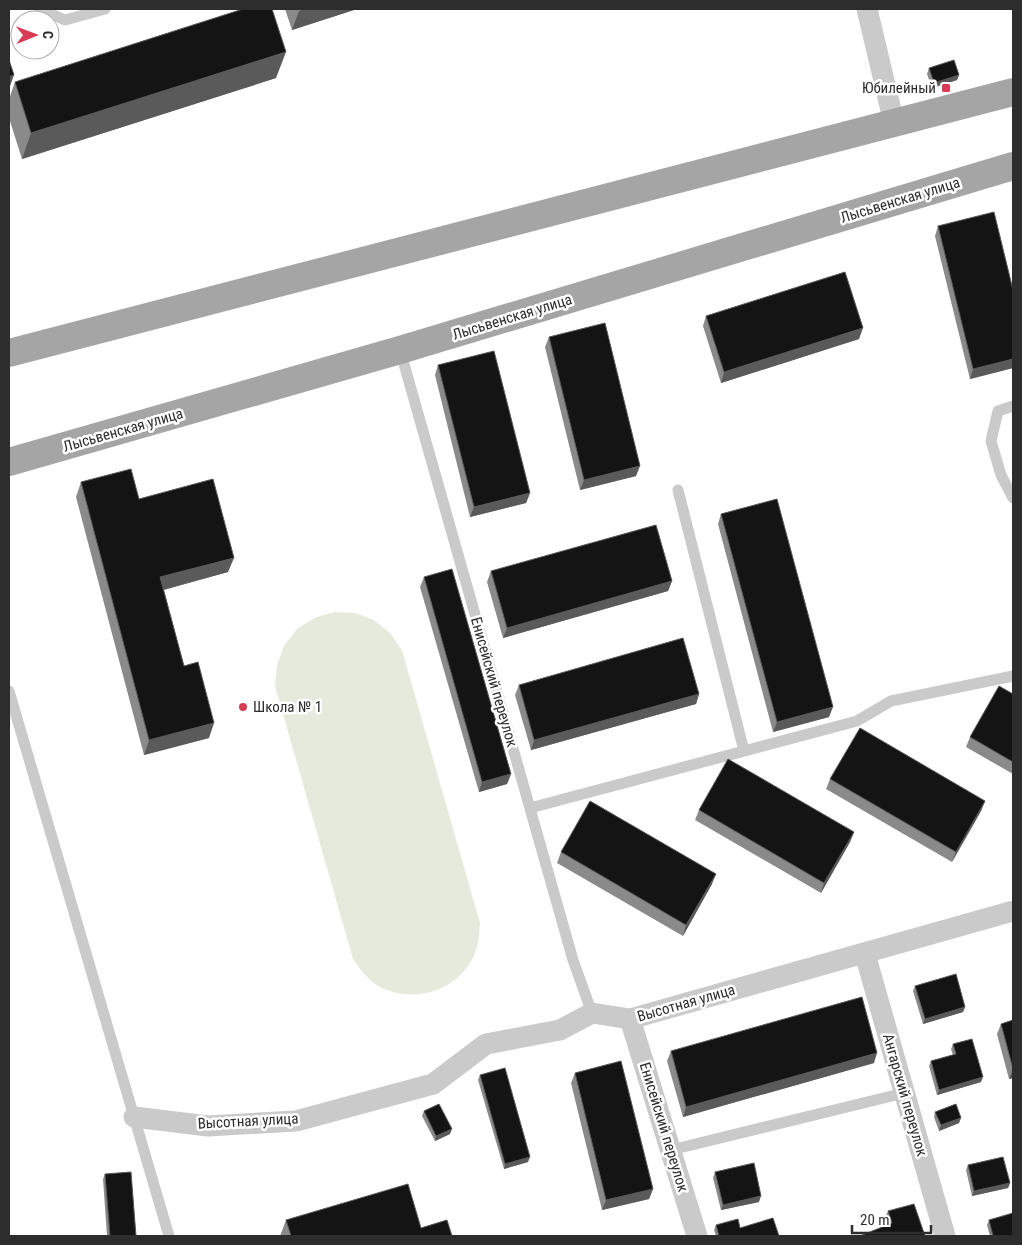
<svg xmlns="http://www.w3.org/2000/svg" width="1022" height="1245" font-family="'Roboto Condensed',sans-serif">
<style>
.green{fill:#e5eadc}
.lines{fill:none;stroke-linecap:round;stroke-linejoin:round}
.lane{stroke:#cacaca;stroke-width:11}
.street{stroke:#cacaca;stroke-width:21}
.primary{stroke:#a5a5a5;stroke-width:28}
.wall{fill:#8a8a8a}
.shaded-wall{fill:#5a5a5a}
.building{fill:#141414;stroke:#5a5a5a}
.poi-dot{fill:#d83c55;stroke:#fff;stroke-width:2}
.labels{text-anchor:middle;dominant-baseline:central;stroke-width:5;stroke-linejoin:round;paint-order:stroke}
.poi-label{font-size:15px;fill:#2d2d2d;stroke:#fff;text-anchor:end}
.street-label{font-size:15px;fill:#2d2d2d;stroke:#fff}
</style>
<rect width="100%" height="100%" fill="#fff"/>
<path class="green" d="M334,612L355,613L374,620L390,633L402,650L480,923C479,931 479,940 477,947C466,985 423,1004 387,990C372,985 362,972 353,959L275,686L277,665L284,646L297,629L314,618Z"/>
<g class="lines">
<path class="lane" d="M40,9L65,20L105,9
M400,350L573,960L592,1013
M1013,406L998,411L991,441L1001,475L1013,498
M678,490L744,751
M9,691L169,1236
M530,808L857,721L891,701L1013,676
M671,1150L904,1093"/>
<path class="street" d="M867,9L894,123
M865,954L945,1236
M630,1019L697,1236
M134,1117L208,1126L296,1121L433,1084L486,1044L560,1030L592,1013L630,1019L1013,911"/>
<path class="primary" d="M9,353L1013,92
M9,462L400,350L1013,166"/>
</g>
<path class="wall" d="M285,9H357L292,30Z
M929,68L959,75L957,80L932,88L927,74Z
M276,78L22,159L9,118V99L15,82Z
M938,226L1013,290V368L970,379L935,236Z
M706,316L859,339L721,383L703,326Z
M549,337L636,476L580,490L545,347Z
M438,365L530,493L526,503L470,517L435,375Z
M81,482L139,499L228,572L164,590L184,666L209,738L144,755L76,497Z
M721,514L829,717L773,732L718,524Z
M491,571L672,581L668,591L503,638L487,582Z
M424,577L511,774L507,784L479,792L420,587Z
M519,685L699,694L696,704L531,750L515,695Z
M1013,694V774L966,747L970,737Z
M830,779L985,801L981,811L952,862L826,789Z
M699,810L854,832L850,842L821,893L695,820Z
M561,852L712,884L683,936L557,863Z
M915,986L965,1007L963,1012L923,1024L913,991Z
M1013,1020V1078L1009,1079L997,1034L1001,1024Z
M953,1044L981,1082L937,1095L929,1066L931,1061L953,1055L951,1049Z
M671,1051L874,1063L683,1117L667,1061Z
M575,1073L653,1189L649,1199L602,1210L571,1083Z
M480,1075L528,1162L504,1169L478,1080Z
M424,1111L450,1134L435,1141L422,1116Z
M935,1112L959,1123L939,1131L934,1117Z
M968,1165L1010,1183L1008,1188L972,1196L966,1170Z
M715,1172L759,1202L721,1210L713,1178Z
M105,1174L136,1236H107L103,1179Z
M888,1211L925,1236L889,1224L886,1216Z
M286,1220L421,1228L452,1236H280Z
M989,1220L1013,1236H990L987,1225Z
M716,1225L740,1228L779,1236H716L714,1230Z"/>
<path class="shaded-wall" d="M305,9H357L292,30L299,11Z
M286,52L276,78L22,159L31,133Z
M14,75L9,89V77Z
M959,75L957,80L932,88L934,83Z
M863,328L859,339L721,383L724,372Z
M1013,359V368L970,379L973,369Z
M640,466L636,476L580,490L584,480Z
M530,493L526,503L470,517L474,507Z
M234,558L228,572L155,592L160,577Z
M672,581L668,591L503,638L507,628Z
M699,694L696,704L531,750L534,740Z
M833,707L829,717L773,732L777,722Z
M214,723L209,738L144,755L149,740Z
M511,774L507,784L479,792L482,782Z
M985,801L981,811L952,862L956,852Z
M854,832L850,842L821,893L824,883Z
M716,874L712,884L683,936L686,925Z
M965,1007L963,1012L923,1024L925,1019Z
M877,1053L874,1063L683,1117L686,1107Z
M1013,1069V1078L1009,1079Z
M983,1077L981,1082L937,1095L939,1090Z
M961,1118L959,1123L939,1131L941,1125Z
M452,1129L450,1134L435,1141L436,1136Z
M530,1157L528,1162L504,1169L505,1164Z
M1010,1183L1008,1188L972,1196L974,1191Z
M653,1189L649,1199L602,1210L606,1200Z
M761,1196L759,1202L721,1210L723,1205Z"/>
<path class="building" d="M243,9H272L286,52L31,133L15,82Z
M9,60L14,75L9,77Z
M954,60L959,75L934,83L929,68Z
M994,212L1013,290V359L973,369L938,226Z
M845,272L863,328L724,372L706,316Z
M605,323L640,466L584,480L549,337Z
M494,351L530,493L474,507L438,365Z
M131,469L139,499L213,479L234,558L160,577L184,666L198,662L214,723L149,740L81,482Z
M777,499L833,707L777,722L721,514Z
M656,525L672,581L507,628L491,571Z
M452,569L511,774L482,782L424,577Z
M683,638L699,694L534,740L519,685Z
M999,686L1013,694V762L970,737Z
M860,728L985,801L956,852L830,779Z
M728,759L854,832L824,883L699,810Z
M590,801L716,874L686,925L561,852Z
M956,974L965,1007L925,1019L915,986Z
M862,997L877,1053L686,1107L671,1051Z
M1013,1020V1069L1001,1024Z
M972,1039L983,1077L939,1090L931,1061L956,1054L953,1044Z
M621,1061L653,1189L606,1200L575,1073Z
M505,1068L530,1157L505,1164L480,1075Z
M439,1104L452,1129L436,1136L424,1111Z
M956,1104L961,1118L941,1125L935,1112Z
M1003,1157L1010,1183L974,1191L968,1165Z
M754,1163L761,1196L723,1205L715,1172Z
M131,1172L136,1236H110L105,1174Z
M408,1184L421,1228L447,1220L452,1236H291L286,1220Z
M914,1204L925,1236H860L892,1223L888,1211Z
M1013,1213V1236H993L989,1220Z
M773,1218L779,1236H719L716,1225L738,1219L740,1228Z"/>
<g class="poi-dot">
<rect x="941" y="83" width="10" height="10" rx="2.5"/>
<circle cx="243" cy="707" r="5"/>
</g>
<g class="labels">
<g class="poi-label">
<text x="936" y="88">Юбилейный</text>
<text x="253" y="707" text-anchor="start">Школа № 1</text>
</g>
<g class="street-label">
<text transform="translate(900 200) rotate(-17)">Лысьвенская улица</text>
<text transform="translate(512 317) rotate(-17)">Лысьвенская улица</text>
<text transform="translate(123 430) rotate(-16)">Лысьвенская улица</text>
<text transform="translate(494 682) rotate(74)">Енисейский переулок</text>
<text transform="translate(686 1003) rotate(-16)">Высотная улица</text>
<text transform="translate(905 1095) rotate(74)">Ангарский переулок</text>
<text transform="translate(248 1121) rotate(-3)">Высотная улица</text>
<text transform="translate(664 1127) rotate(73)">Енисейский переулок</text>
</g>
</g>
<rect width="1022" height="1245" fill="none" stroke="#2d2d2d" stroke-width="20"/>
<g transform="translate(35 35) rotate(89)"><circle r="24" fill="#ffffff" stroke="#ababab"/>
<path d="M0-4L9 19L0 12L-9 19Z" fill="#d83c55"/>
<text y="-8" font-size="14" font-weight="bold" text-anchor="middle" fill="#2d2d2d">С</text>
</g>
<path d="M852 1225v8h79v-8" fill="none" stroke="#2d2d2d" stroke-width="2.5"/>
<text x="860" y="1225" font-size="15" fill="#2d2d2d" stroke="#ffffff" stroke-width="4" paint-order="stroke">20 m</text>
</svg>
